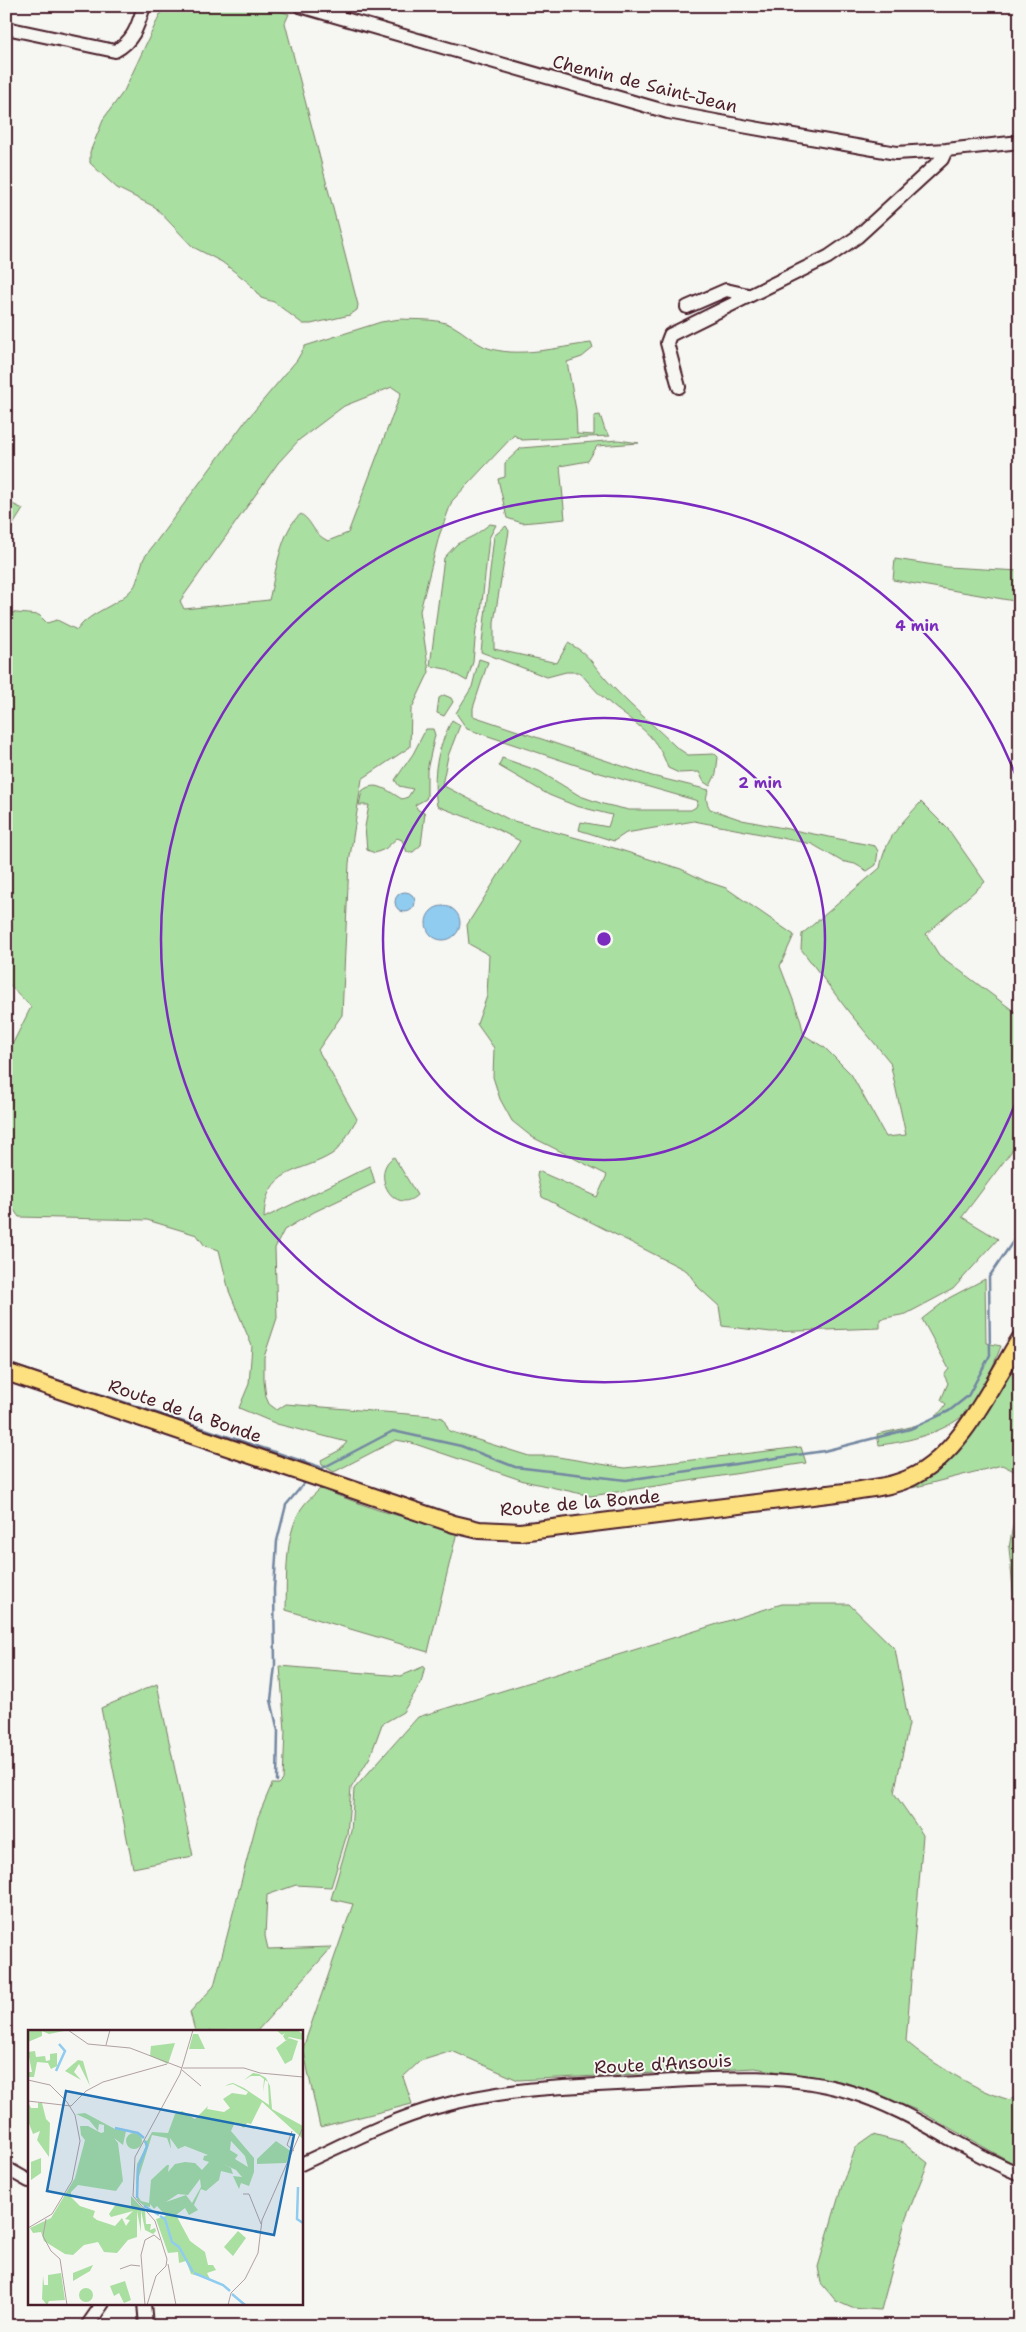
<svg xmlns="http://www.w3.org/2000/svg" width="1026" height="2332" font-family="'Shantell Sans',sans-serif">
<style>
.green{fill:#aadfa2;stroke:#7a7f66;fill-rule:evenodd}
.water{fill:#8fccf0;stroke:#7387a1}
.lines{fill:none;stroke-linecap:round;stroke-linejoin:round}
.stream{stroke:#7387a1;stroke-width:2.5}
.minor-casing{stroke:#4a1f2b;stroke-width:16}
.major-casing{stroke:#4a1f2b;stroke-width:20}
.minor{stroke:#f6f6f2;stroke-width:12}
.major{stroke:#fde080;stroke-width:16}
.ring{fill:none;stroke:#7b2cbf;stroke-width:2.5}
.labels{text-anchor:middle;dominant-baseline:central;stroke-width:4;stroke-linejoin:round;paint-order:stroke}
.street-label{font-size:18px;fill:#4a1f2b;stroke:#f6f6f2}
.inset-river{fill:none;stroke:#8fccf0;stroke-width:2.5}
.inset-road{fill:none;stroke:#b1a0a2;stroke-width:1}
.view{fill:#1f6fb2;fill-opacity:0.15;stroke:#1f6fb2;stroke-width:2.5}
.inset-edge{fill:none;stroke:#4a1f2b;stroke-width:2.5}
.centre{fill:#7b2cbf;stroke:#f6f6f2;stroke-width:2.5}
.ring-label{font-size:15px;text-anchor:middle;font-weight:bold;fill:#7b2cbf;stroke:#f6f6f2;stroke-width:4;stroke-linejoin:round;paint-order:stroke}
</style>
<rect width="100%" height="100%" fill="#f6f6f2"/>
<filter id="ink" filterUnits="userSpaceOnUse"><feTurbulence type="fractalNoise" baseFrequency=".02" numOctaves="2"/><feDisplacementMap in="SourceGraphic" scale="10" xChannelSelector="R" yChannelSelector="G"/><feConvolveMatrix kernelMatrix="1 2 1 2 8 2 1 2 1" color-interpolation-filters="sRGB"/></filter>
<g filter="url(#ink)">
<path class="green" d="M164,6H264L289,14L285,23L358,305L357,310L350,315L311,324H303L274,302L261,298L248,282L222,262L193,247L155,207L117,188L90,163V152L104,118L124,91Z
M400,319C416,320 438,318 453,326C464,332 474,342 485,347C518,359 558,347 591,343L593,348L582,357L567,362L576,410L577,434L594,435V416L600,415L605,430L610,436L522,440L514,435L452,501L439,536L420,611L429,672L411,710L410,747L362,779L349,863L342,1015L318,1050L357,1119C350,1129 342,1148 332,1154C300,1174 265,1167 264,1218L370,1166L375,1183L314,1212L284,1230L275,1248L277,1318L264,1357V1381L266,1397L269,1404L277,1410L286,1404L432,1416L443,1418L449,1431L529,1456H552L625,1468L801,1447L806,1463L591,1496L524,1481L412,1443L396,1440L334,1472L322,1465L321,1460L340,1450L347,1442L277,1424L239,1408L249,1384L252,1346L229,1291L219,1250L205,1246L197,1235L147,1220L19,1217L6,1199V1073L10,1065L12,1045L31,1007L6,981V612L39,615L47,623L57,620L77,630C91,610 118,607 134,587C137,583 141,565 144,558L244,423L297,360L305,346L381,322ZM392,387L401,393L348,533L328,541C311,532 314,523 301,514C281,528 275,577 269,600L184,609L180,601L278,463L299,440L344,406Z
M618,440L639,443L597,446L588,461L560,466L565,519L522,523L507,518L498,479L505,477V463L521,448Z
M6,501L23,509L6,536Z
M490,524L496,525L489,538L481,612L476,629L473,662L467,681L446,669L430,666L444,558L457,544L475,535Z
M506,526L509,531L494,622V649L557,663L568,643C589,654 590,661 604,677C625,702 653,724 676,747L688,755L715,754L718,757L716,774L710,786L704,782L699,772L679,773L668,768C655,730 633,724 606,700C596,692 588,681 579,672H566L547,677L481,652L494,536Z
M895,559L947,567L1020,571V602L893,580Z
M479,659L488,662L473,708V716L652,776L709,790C705,797 706,802 710,809L742,820L875,846L878,851L876,865L867,871L855,864L841,861L812,844L694,821L626,833L614,841L579,830L581,822L608,827L612,815L576,806L549,795L499,766L502,758L539,771L580,796L603,804L629,810H691L696,807L698,801L600,773L467,729L456,713L472,687Z
M444,695L451,698L453,702L444,716L437,713L439,698Z
M452,720L460,725L448,756L442,785L510,820L614,848L681,869L705,881L726,888L794,935L780,966L800,1018L804,1035L825,1048L851,1074L886,1137L906,1135L890,1062L848,1011L801,949L802,934L880,868C886,837 901,824 921,802L948,829L985,882L926,934L939,955L1015,1012L1020,1009V1140L962,1217L998,1239L953,1289L906,1314L880,1319V1328L771,1332L722,1326L719,1306L699,1288L687,1271L542,1197L537,1176L538,1171L597,1197L607,1175L532,1137L512,1121L500,1099L493,1077L494,1048L477,1024L487,996L489,955L469,944L467,925L520,841L495,828L437,806C432,773 437,750 452,720Z
M426,729H433L435,735L427,770V796L426,799L415,805L418,810L425,813L421,845L413,852H407L402,840L397,838L385,849L375,853L367,850L365,827L369,805H359L362,791C376,779 389,792 402,799L408,797L413,789L399,786L395,780L413,754Z
M394,1157L417,1195C394,1217 369,1172 394,1157Z
M985,1279L986,1343L1001,1346C995,1362 978,1403 965,1414C943,1433 907,1442 879,1445L877,1434C900,1429 934,1426 946,1404L941,1400L948,1383L944,1375L949,1369L922,1319L949,1298Z
M1020,1349V1623L1014,1599L1009,1548L1019,1491L1014,1471L1002,1465L912,1488L911,1485L931,1477L946,1463Z
M320,1489L378,1510L457,1532L428,1652L286,1610C287,1578 284,1537 301,1509C306,1501 314,1495 320,1489Z
M782,1604H849L895,1649L909,1724L894,1793L923,1835L906,2041C929,2062 979,2092 1010,2100L1020,2093V2167L919,2111L845,2082L755,2068L518,2080L452,2051L420,2061L403,2077L412,2104L320,2127L303,2048L353,1904L331,1899L351,1831L354,1789L418,1717Z
M280,1666L401,1676L425,1666L421,1683L403,1712L382,1724L370,1757L351,1788L347,1834L331,1887L296,1885L267,1895L265,1936L268,1949L332,1947L257,2031H195L190,2012L214,1986L258,1817L272,1784H279L283,1780L285,1731Z
M157,1684L193,1856L133,1868L101,1708Z
M873,2135L903,2143L928,2163L906,2218L881,2310L852,2308L836,2301L821,2283L818,2267L843,2182L856,2147Z"/>
<path class="water" d="M395 902a10 10 0 1 1 20 0a10 10 0 1 1-20 0Z
M426 923a17 17 0 1 1 34 0a17 17 0 1 1-34 0Z"/>
<g class="lines">
<path class="stream" d="M6,1363L320,1467
M317,1471L393,1431L461,1446L515,1467L626,1480L824,1451L910,1429L949,1411L968,1396L990,1355L989,1277L1020,1231
M277,1781L278,1731L271,1700L275,1666L274,1589L277,1541L286,1505L307,1480"/>
<g class="minor-casing">
<path id="minor" d="M300,6L668,112L737,125L896,153L946,150L1020,142
M6,28L115,51C134,41 138,25 144,6
M687,307L726,290L748,295
M679,387L667,343L670,335L828,257L857,237L942,159L946,150
M301,2164C345,2144 390,2120 437,2107C503,2088 571,2086 639,2083C710,2079 781,2071 850,2092C911,2110 961,2150 1020,2174
M6,2168L29,2181
M144,2303L146,2326
M87,2326L103,2303"/>
</g>
<g class="major-casing">
<path id="major" d="M6,1372L454,1524L479,1530L520,1532L853,1491C873,1488 894,1486 912,1477C962,1453 992,1384 1020,1339"/>
</g>
<use href="#minor" class="minor"/>
<use href="#major" class="major"/>
</g>
</g>
<g class="ring">
<circle cx="604" cy="939" r="221"/>
<path d="M1019 1094A443 443 0 1 1 1019 784"/>
</g>
<g class="labels">
<g class="street-label">
<text transform="translate(645 84) rotate(14)">Chemin de Saint-Jean</text>
<text transform="translate(185 1411) rotate(19)">Route de la Bonde</text>
<text transform="translate(580 1503) rotate(-5)">Route de la Bonde</text>
<text transform="translate(663 2064) rotate(-3)">Route d'Ansouis</text>
</g>
</g>
<g transform="translate(28 2030)">
<rect width="275" height="275" fill="#f6f6f2"/>
<path d="M0,0H35L36,1L21,4L14,1V6L0,12ZM248,0H269L275,4V10L261,7L258,11L255,6L257,3L254,5ZM165,4H170L177,19H161ZM261,8L270,11L264,30L257,34L248,18ZM147,13L140,34L122,26L123,16ZM7,21L8,27L17,26L18,31L22,30V24L29,23V36L23,39L20,33L9,32L6,47H0V42H4L0,22ZM50,30L55,31L62,56L51,34L46,42L53,50L37,41ZM225,43L231,44L238,48L242,56L244,79L275,96V109L234,72L223,94L219,93L216,98L207,92L203,101L226,128V142L221,156L213,153L211,159L205,146L214,147L208,140L195,134L203,138L205,144L193,141L191,150L178,161L173,159L166,175L170,180L161,185L157,178L148,185L162,211L177,222L180,235H185L188,240L179,243L182,249L163,244L158,231L151,233L150,222L140,223L128,189L138,186L129,176L126,179L122,174V177L116,176L109,170L108,163L113,171L121,173L123,150L139,135H141L140,142L147,134L157,132L167,133L174,140L181,132L175,130L176,126L180,125L157,116L150,119L142,108L143,119L139,108L124,105L108,156L109,134L118,117L116,110L119,111L124,102L140,103L147,84L154,81L167,89L180,76L179,79L196,82L202,78L195,69L204,63L218,65L220,62L205,54L197,56L201,54L205,53L216,58L241,75L240,52L237,50L235,62L236,49L232,46H223L216,50ZM203,111L217,126L220,137L207,129L210,125L202,120ZM172,149L173,157L164,173L158,165L138,172L150,164L160,165ZM0,72L3,78H10V73H14L18,89L22,93L21,127L9,110L12,101L5,104L0,91ZM57,83L87,99L98,101L95,115L86,108L90,113L95,151L88,161L50,155L43,162V167L52,176L67,181L65,187L69,190L87,196L94,188L98,196L102,190L97,189L105,181L83,187L81,184L88,174L103,176V166L117,181L118,194H123L122,200L127,198L128,201L125,204L117,200L113,180V202L109,181V207L100,210L89,223L76,222L70,212L56,215L45,225L37,224L16,211L13,202L5,203L2,198L23,188L47,148L57,110L53,105L52,96H60L73,103L76,102V95L71,94L70,101L61,90L48,84ZM98 111a8 8 0 1 1 16 0a8 8 0 1 1-16 0ZM248,111L264,122L258,133L229,134V129ZM13,128V143L3,150V132ZM210,201L218,208L205,226L196,217ZM65,235L62,241L45,251V243ZM33,243L37,270L21,271L19,275L14,269L15,246L16,255H20V245ZM97,251L103,270L96,273L91,263L86,266L82,256ZM51 265a7 7 0 1 1 14 0a7 7 0 1 1-14 0Z" fill="#aadfa2" fill-rule="evenodd"/>
<path class="inset-river" d="M28,41L37,21L31,14M87,98L110,103L116,108M270,157L269,189L275,193M109,168L110,138L119,116L117,111M116,176L131,185M132,186L137,189L144,212L151,217L165,242M166,243L195,255L202,261M204,264L217,275"/>
<path class="inset-road" d="M40,0L60,14L102,18L154,38M78,15L82,0M155,38H216L232,43L275,47M154,40L173,56M0,50L22,55L39,72L47,85L52,111L44,151L24,184L0,198M0,71L43,76L58,61L75,52L139,34M264,101L259,115L266,121M215,164H221L233,194M18,189L15,206L23,221L32,229L39,275M140,234L148,275M92,239L103,235L112,236M117,275L113,225L117,210L126,205L132,210M119,275L128,246L138,236L139,229L127,191L105,166L107,127L152,44L165,0M200,275L203,263L217,249L230,223L234,190L275,97"/>
<path class="view" d="M38,61L266,105L246,205L19,161Z"/>
<rect width="275" height="275" class="inset-edge"/>
</g>
<circle cx="604" cy="939" r="8" class="centre"/>
<g class="ring-label">
<text x="917" y="631">4 min</text>
<text x="760" y="788">2 min</text>
</g>
<rect width="1026" height="2332" fill="none" stroke="#f6f6f2" stroke-width="25"/>
<rect x="12" y="12" width="1001" height="2307" fill="none" stroke="#4a1f2b" stroke-width="2" filter="url(#ink)"/>
</svg>
